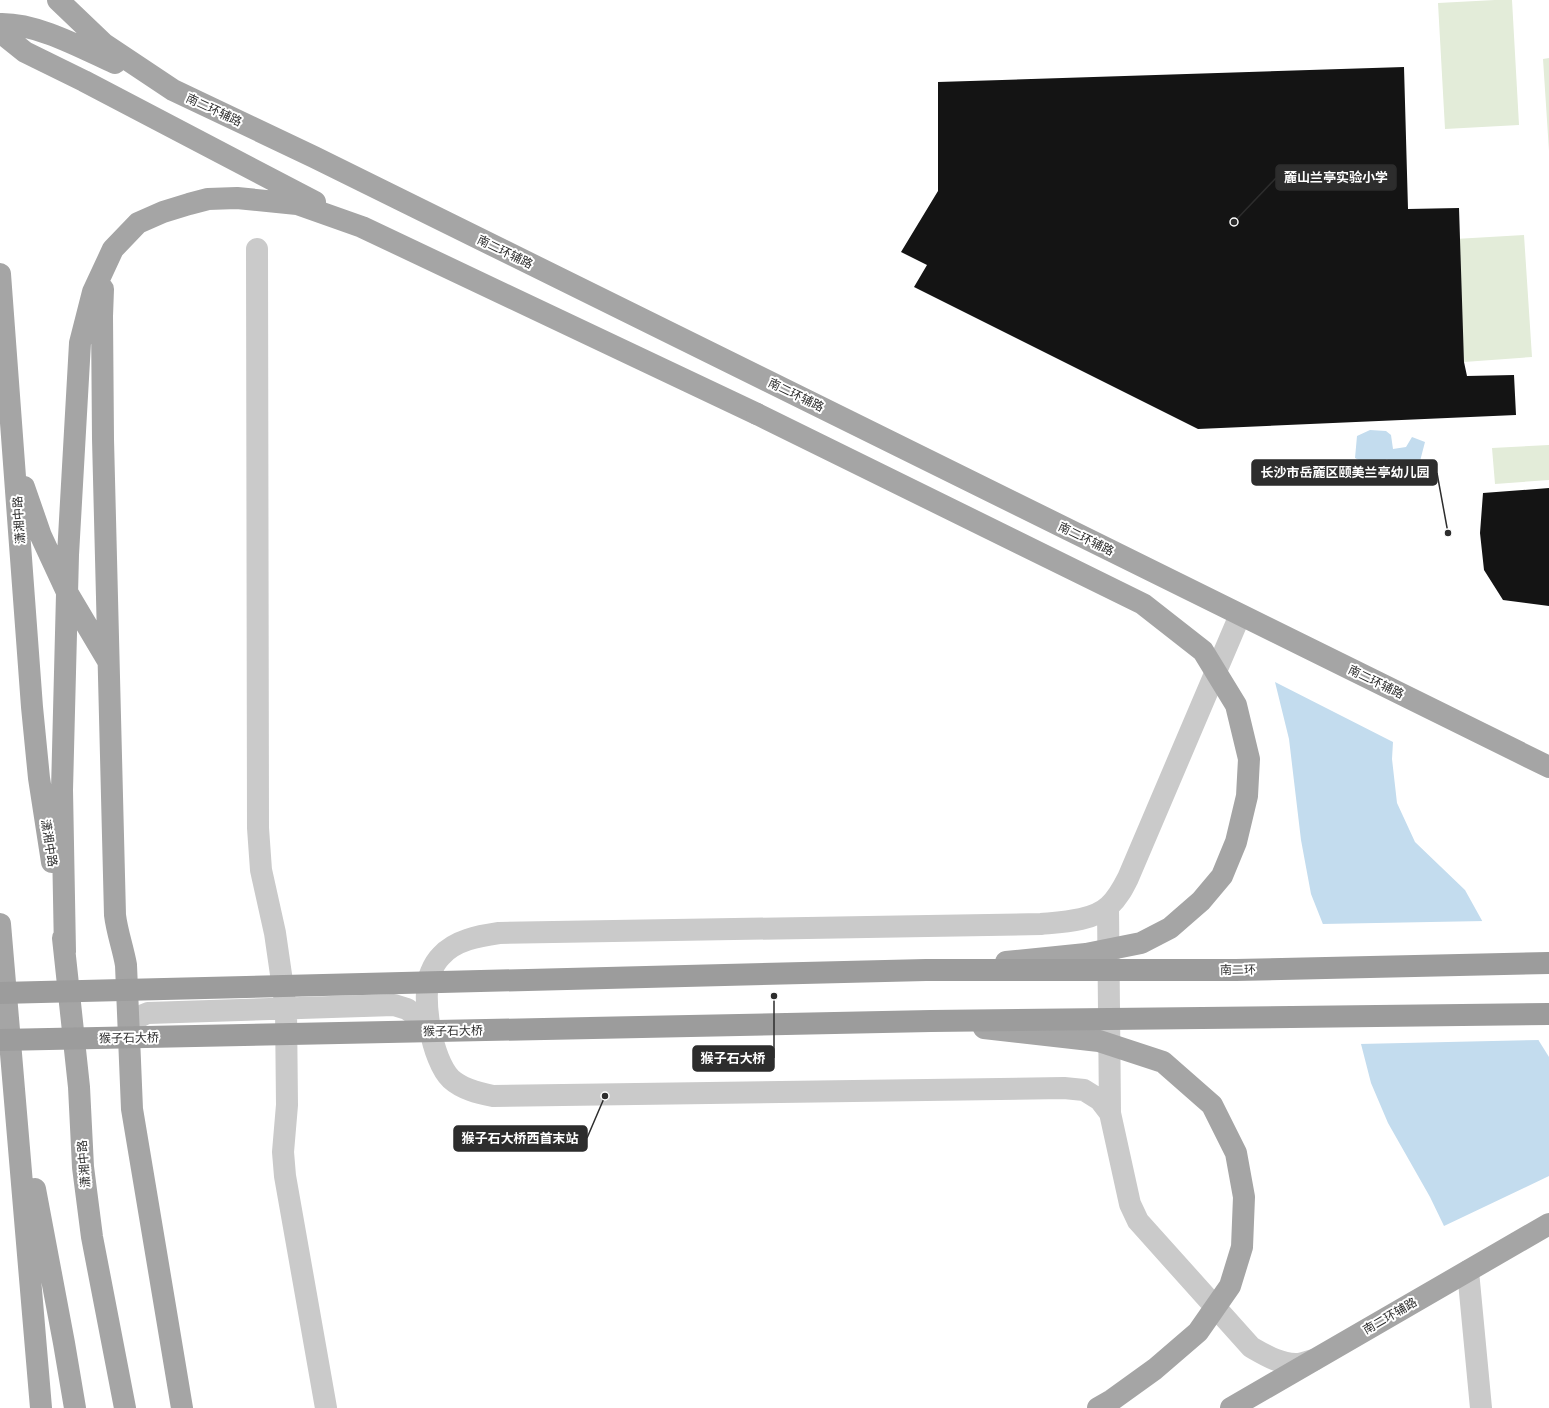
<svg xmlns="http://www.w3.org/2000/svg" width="1549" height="1408" font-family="'Asap Condensed','Noto Sans SC',sans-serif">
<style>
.green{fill:#e3ecd9}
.water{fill:#c3dcee}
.pier{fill:#fff}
.building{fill:#141414}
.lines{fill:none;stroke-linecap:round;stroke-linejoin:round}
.minor{stroke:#cacaca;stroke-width:22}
.primary{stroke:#a5a5a5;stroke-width:22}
.primary-bridge{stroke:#a5a5a5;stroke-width:22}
.trunk-bridge{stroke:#9c9c9c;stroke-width:22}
.labels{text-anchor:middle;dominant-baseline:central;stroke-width:4;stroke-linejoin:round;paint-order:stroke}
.street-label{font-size:12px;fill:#2d2d2d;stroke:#fff}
.leader{fill:none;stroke:#2d2d2d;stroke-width:1.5}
.callout-dot{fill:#2d2d2d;stroke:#fff;stroke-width:1.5}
.callout{fill:#2d2d2d;stroke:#2d2d2d;stroke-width:1.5}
.callout-label{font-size:13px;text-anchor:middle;font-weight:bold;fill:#fff}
</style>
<rect width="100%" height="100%" fill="#fff"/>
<path class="green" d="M1495,0H1512L1519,125L1445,129L1438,3Z
M1549,58V151L1543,59Z
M1524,235L1532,357L1464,362L1455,239Z
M1549,445V480L1495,484L1492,448Z"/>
<path class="water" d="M1370,430L1386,431L1391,435L1393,449L1406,447L1412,437L1425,442L1419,465L1407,470L1395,468L1387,459L1374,468L1355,458L1357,436Z
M1275,682L1393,742L1392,759L1397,803L1415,842L1465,890L1490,935L1539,1041L1549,1057V1176L1444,1226L1430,1197L1388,1123L1371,1083L1361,1044L1330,942L1311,894L1301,840L1289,739Z"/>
<path class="pier" d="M1485,921L1492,934L1541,1040L1359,1044L1329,942L1322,924Z"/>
<path class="building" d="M1404,67L1408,209L1459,208L1464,362L1467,376L1514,375L1516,415L1198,429L914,287L927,265L901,252L938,191V82Z
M1549,488V606L1503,600L1484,570L1480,533L1483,493Z"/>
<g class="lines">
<path class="minor" d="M257,249L258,828L261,870L275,933L286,1009L287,1105L283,1152L285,1176L326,1408
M1240,615L1128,878C1123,888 1118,898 1109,906C1093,921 1062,922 1041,924L499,933C479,936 455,940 441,956C437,960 433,967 431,972C420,995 432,1061 451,1079C462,1089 478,1093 493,1096L1064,1088L1084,1090L1100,1100L1110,1113L1130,1204L1138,1221L1251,1347C1265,1355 1281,1365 1298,1364C1303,1363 1309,1361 1314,1360
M1108,907L1110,1113
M129,1032C133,1021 137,1017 148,1013L394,1005L407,1009L428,1024
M1468,1271L1481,1408"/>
<path class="primary" d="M58,0L104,44L173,90L314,157L1549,767
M0,24C37,23 82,48 115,63
M0,32L25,52L84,81L315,202
M0,274L32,707L39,778L52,862
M103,289L102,316L103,439L115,915C117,932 123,948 126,965L132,1109L182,1408
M24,487L41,536L67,592L108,661
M0,924L41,1408
M63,938L79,1087L83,1167L92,1237L125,1408
M65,952L62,790L68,555L80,343L93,292L113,249L138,223L163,212L189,204L208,199L237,198L297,204L362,227L757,414
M35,1189L64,1343L75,1408
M1231,1408L1549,1224"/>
<path class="primary-bridge" d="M757,414L1143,604L1203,651L1236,705L1249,759L1247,796L1236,842L1222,876L1201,901L1170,928L1141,943L1086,954L1006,962
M984,1028L1099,1041L1163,1062L1212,1105L1236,1153L1244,1197L1242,1247L1230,1286L1198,1332L1155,1369L1112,1400L1098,1408"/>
<path class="trunk-bridge" d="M0,993L926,970H1236L1549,963
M0,1040L931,1021L1549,1014"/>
</g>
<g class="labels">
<g class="street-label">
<text transform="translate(214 110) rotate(25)">南二环辅路</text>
<text transform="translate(505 252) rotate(26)">南二环辅路</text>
<text transform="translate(796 395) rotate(26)">南二环辅路</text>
<text transform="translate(19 520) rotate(-94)">潇湘中路</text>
<text transform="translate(1086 539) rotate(26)">南二环辅路</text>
<text transform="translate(1376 682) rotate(26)">南二环辅路</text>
<text transform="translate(49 843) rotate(81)">潇湘中路</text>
<text transform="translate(1238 970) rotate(-1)">南二环</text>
<text transform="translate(453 1031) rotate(-1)">猴子石大桥</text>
<text transform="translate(129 1038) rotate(-1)">猴子石大桥</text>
<text transform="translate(84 1164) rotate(-95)">潇湘中路</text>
<text transform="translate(1390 1316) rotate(-30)">南二环辅路</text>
</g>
</g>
<path class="leader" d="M1234 222L1276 178M1448 533L1437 473M774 996L774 1058M605 1096L587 1138"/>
<g class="callout-dot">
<circle cx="1234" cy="222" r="4"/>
<circle cx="1448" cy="533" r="4"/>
<circle cx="774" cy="996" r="4"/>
<circle cx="605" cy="1096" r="4"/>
</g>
<g class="callout">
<rect x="1276" y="165" width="120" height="25" rx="4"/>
<rect x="1252" y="460" width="185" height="25" rx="4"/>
<rect x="693" y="1046" width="81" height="25" rx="4"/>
<rect x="454" y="1126" width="133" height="25" rx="4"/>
</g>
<g class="callout-label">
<text x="1336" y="182">麓山兰亭实验小学</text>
<text x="1345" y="477">长沙市岳麓区颐美兰亭幼儿园</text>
<text x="733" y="1063">猴子石大桥</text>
<text x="520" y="1143">猴子石大桥西首末站</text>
</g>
</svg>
